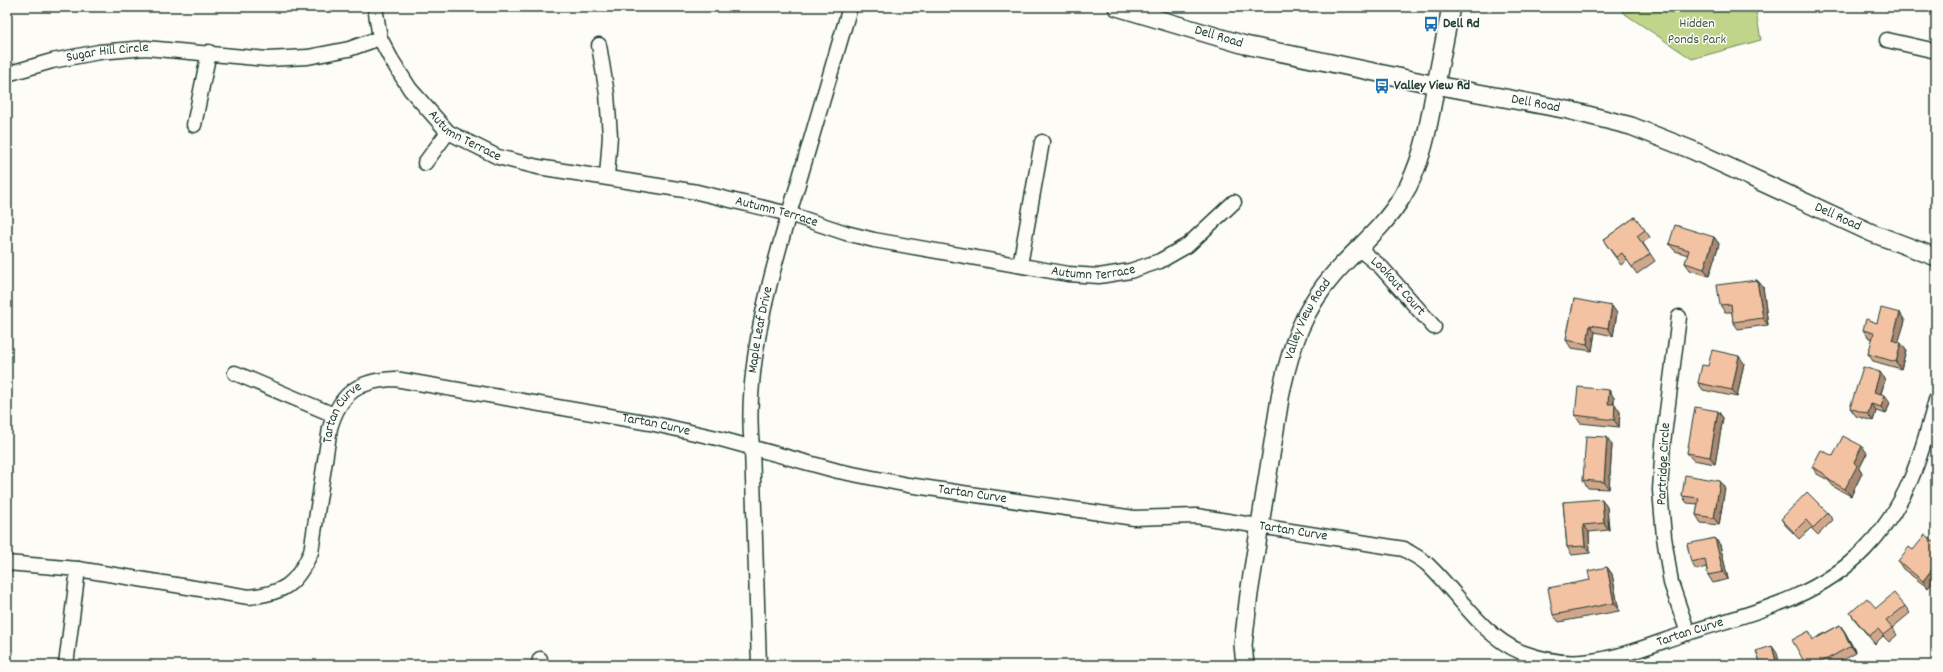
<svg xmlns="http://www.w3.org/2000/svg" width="1943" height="672" font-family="Dekko,sans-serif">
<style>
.green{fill:#c0d48a;stroke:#70885f}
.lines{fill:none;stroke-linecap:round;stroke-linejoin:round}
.minor-casing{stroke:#1f3d34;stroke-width:17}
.tertiary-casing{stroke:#1f3d34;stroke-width:20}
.minor{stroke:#fdfcf7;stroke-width:14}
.tertiary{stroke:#fdfcf7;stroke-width:17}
.wall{fill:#d1a78c;stroke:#1f3d34}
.shaded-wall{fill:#aa8872;stroke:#1f3d34}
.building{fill:#f3c2a3;stroke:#1f3d34}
.labels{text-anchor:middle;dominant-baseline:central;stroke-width:3;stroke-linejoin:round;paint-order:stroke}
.poi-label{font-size:14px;font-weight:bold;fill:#1f3d34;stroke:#fdfcf7;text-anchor:start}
.park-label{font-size:14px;fill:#3f5b45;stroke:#fdfcf7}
.street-label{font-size:14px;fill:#1f3d34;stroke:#fdfcf7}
</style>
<rect width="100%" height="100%" fill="#fdfcf7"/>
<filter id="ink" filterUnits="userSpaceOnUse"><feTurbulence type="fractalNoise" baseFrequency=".025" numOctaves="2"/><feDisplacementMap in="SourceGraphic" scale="8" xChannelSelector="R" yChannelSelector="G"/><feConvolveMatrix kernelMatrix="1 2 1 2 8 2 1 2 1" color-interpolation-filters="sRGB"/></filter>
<g filter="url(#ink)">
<path class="green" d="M1623,7H1755L1761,40L1692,59L1622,12Z"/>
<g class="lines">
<g class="minor-casing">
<g id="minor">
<path id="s1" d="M375,7L380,38L391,59L410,89L448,132L498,157L538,167L697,192L789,214L846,233L874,240L1068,274L1099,276L1130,271L1160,261L1188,245L1234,202"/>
<path d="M1887,40L1936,51"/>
<path d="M599,45L607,94L610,136L607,177"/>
<path id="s2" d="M7,74L52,61L99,52L146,48L267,59L308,57L349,49L380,38"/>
<path d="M194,125L209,52"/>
<path d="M425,163L448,132"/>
<path id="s3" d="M1359,249L1381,267L1434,327"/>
<path d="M1020,265L1042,142"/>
<path d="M1679,317L1663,443L1660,490L1664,537L1671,583L1688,633"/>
<path d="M235,373L334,415"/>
<path id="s4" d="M7,563L78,569L249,597C284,593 296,585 311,552L330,428C340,393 359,380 395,379L650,423L717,438L838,471L908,485L1134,518L1196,516L1404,549C1411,554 1421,558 1427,564C1458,593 1481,635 1521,652C1540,659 1563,664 1583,662C1619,659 1653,644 1687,633C1751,613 1817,599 1865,549C1907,506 1921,457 1936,400"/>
<path d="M66,665L78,569"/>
<path d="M539,665L540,659"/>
<path id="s5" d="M759,665L752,447C743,366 774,262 798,184C815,125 833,66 850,7"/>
</g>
</g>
<g class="tertiary-casing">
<g id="tertiary">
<path id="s6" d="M1117,7L1245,45L1436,85L1568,110L1631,126L1692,150L1872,233L1936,257"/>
<path id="s7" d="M1245,665L1243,645L1249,594L1281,392C1291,347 1303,309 1334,274C1357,248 1384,227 1402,197C1423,164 1429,123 1436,84C1441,59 1446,33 1451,7"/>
</g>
</g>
<use href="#minor" class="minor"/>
<use href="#tertiary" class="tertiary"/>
</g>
<path class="wall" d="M1635,217L1650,237L1643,243L1655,261L1637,274L1627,260L1621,265L1603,240Z
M1714,237L1719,244L1709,276L1690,270L1685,263L1688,255L1675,251L1669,244Z
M1757,280L1763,287L1768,325L1738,329L1733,322L1732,312H1725L1720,305Z
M1574,299L1617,313L1613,336L1595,332L1592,351L1571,348L1566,340Z
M1900,313L1905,321L1898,342L1906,350L1901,369L1873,361L1868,354L1873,339L1868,337L1863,330L1877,323Z
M1744,363L1737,397L1703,390L1698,383L1708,366Z
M1880,372L1885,380L1881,394L1890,402L1886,414L1876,411L1873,421L1856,416L1850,408Z
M1609,390L1614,398V404L1620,412L1619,427L1580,423L1575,415Z
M1718,411L1723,418L1715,464L1693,460L1687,453Z
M1612,445L1609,489L1588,488L1583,480Z
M1867,453L1859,469L1862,473L1851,496L1834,487L1828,480L1817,474L1812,467L1833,456Z
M1720,481L1725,488L1719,525L1701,523L1696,515L1698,504L1687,503L1682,496Z
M1563,502L1607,507L1609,530L1589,532L1590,553L1572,555L1567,547Z
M1828,513L1833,520L1818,535L1811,528L1799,539L1786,526L1781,519Z
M1715,538L1720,545L1728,579L1713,583L1708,575L1706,567L1696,570L1691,562Z
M1936,543V578L1928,588L1903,569L1898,561L1913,550Z
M1607,567L1612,574L1619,611L1559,622L1553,615L1590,580Z
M1905,606L1910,613L1892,628L1897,635L1889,642L1883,636L1875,644L1855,620L1850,613L1876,608Z
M1840,625L1845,632L1856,653L1834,665H1806L1814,639Z"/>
<path class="shaded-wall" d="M1714,237L1719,244L1709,276L1704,269Z
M1757,280L1763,287L1768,325L1763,318Z
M1612,306L1617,313L1613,336L1608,328Z
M1900,313L1905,321L1897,347L1892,340Z
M1590,325L1595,332L1592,351L1587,344Z
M1901,343L1906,350L1901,369L1896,362Z
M1739,356L1744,363L1737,397L1732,390Z
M1880,372L1885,380L1879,399L1874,392Z
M1609,390L1614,398L1613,411L1608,404Z
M1885,395L1890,402L1886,414L1881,407Z
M1615,404L1620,412L1619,427L1614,420Z
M1871,404L1876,411L1873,421L1868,414Z
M1718,411L1723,418L1715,464L1710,457Z
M1607,437L1612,445L1609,489L1604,482Z
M1862,446L1867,453L1859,469L1862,473L1851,496L1845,489L1854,462Z
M1720,481L1725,488L1719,525L1714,518Z
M1602,499L1607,507L1609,530L1604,523Z
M1583,525L1589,532L1590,553L1585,546Z
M1715,538L1720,545L1728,579L1723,572Z
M1936,564V578L1928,588L1923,581Z
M1607,567L1612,574L1619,611L1614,603Z
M1840,625L1845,632L1856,653L1851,646Z
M1772,646L1777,653L1780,665H1777Z"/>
<path class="building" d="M1635,217L1645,230L1637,236L1650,254L1632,267L1622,253L1616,257L1603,240Z
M1675,225L1714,237L1704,269L1685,263L1689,250L1669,244Z
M1757,280L1763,318L1733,322L1731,304L1720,305L1717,285Z
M1574,299L1612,306L1608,328L1590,325L1587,344L1566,340Z
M1881,308L1900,313L1892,340L1901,343L1896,362L1868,354L1874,333L1863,330L1866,319L1877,323Z
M1712,350L1739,356L1732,390L1698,383L1702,365L1708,366Z
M1863,367L1880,372L1874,392L1885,395L1881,407L1871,404L1868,414L1850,408Z
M1578,387L1609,390L1608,404H1615L1614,420L1575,415Z
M1695,407L1718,411L1710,457L1687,453Z
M1586,436L1607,437L1604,482L1583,480Z
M1843,436L1862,446L1854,462L1857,466L1845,489L1829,480L1823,473L1812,467L1821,450L1833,456Z
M1685,475L1720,481L1714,518L1696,515L1699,498L1682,496Z
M1807,492L1828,513L1813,528L1806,520L1794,532L1781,519Z
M1602,499L1604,523L1583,525L1585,546L1567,547L1563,502Z
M1925,535L1936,543V564L1923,581L1898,561L1909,547L1913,550Z
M1715,538L1723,572L1708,575L1705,559L1691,562L1687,544Z
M1607,567L1614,603L1553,615L1548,588L1590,580L1588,571Z
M1894,593L1905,606L1886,621L1892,628L1883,635L1878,629L1869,636L1850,613L1867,598L1876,608Z
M1840,625L1851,646L1816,665H1806L1792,640L1809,631L1813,640Z
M1772,646L1777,665H1751L1760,662L1756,651Z"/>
</g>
<defs>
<g id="bus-bare" transform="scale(1.2)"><path d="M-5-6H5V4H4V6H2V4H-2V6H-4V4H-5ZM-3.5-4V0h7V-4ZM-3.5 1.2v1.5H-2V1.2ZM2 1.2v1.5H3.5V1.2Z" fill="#1f6fb2" stroke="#fdfcf7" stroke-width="2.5" paint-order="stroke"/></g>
</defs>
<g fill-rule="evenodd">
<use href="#bus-bare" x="1431" y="24"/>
<use href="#bus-bare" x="1382" y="86"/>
</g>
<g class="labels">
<g class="poi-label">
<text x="1443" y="24">Dell Rd</text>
<text x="1394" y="86">Valley View Rd</text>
</g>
<g class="park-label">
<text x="1697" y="24">Hidden<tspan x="1697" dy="16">Ponds Park</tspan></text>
</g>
<g class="street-label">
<text stroke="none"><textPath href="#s6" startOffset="106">Dell Road</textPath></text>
<text stroke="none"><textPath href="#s2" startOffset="103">Sugar Hill Circle</textPath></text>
<text stroke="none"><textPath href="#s6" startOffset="430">Dell Road</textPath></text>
<text stroke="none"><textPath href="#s1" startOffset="164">Autumn Terrace</textPath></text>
<text stroke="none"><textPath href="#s1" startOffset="488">Autumn Terrace</textPath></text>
<text stroke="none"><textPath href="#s6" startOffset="754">Dell Road</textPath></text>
<text stroke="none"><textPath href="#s1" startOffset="812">Autumn Terrace</textPath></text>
<text stroke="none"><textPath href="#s3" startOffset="54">Lookout Court</textPath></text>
<text stroke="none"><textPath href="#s7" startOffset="354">Valley View Road</textPath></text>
<text stroke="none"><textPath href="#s5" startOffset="336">Maple Leaf Drive</textPath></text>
<text stroke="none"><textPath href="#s4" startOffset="471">Tartan Curve</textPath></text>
<text stroke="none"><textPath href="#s4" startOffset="806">Tartan Curve</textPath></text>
<text transform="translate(1664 464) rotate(-87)">Partridge Circle</text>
<text stroke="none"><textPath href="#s4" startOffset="1130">Tartan Curve</textPath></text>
<text stroke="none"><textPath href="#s4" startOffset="1454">Tartan Curve</textPath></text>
<text stroke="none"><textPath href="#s4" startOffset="1898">Tartan Curve</textPath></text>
</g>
</g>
<rect width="1943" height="672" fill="none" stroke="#fdfcf7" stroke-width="24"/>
<rect x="12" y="12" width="1919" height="648" fill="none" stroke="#1f3d34" stroke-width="1.5" filter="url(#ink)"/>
</svg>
